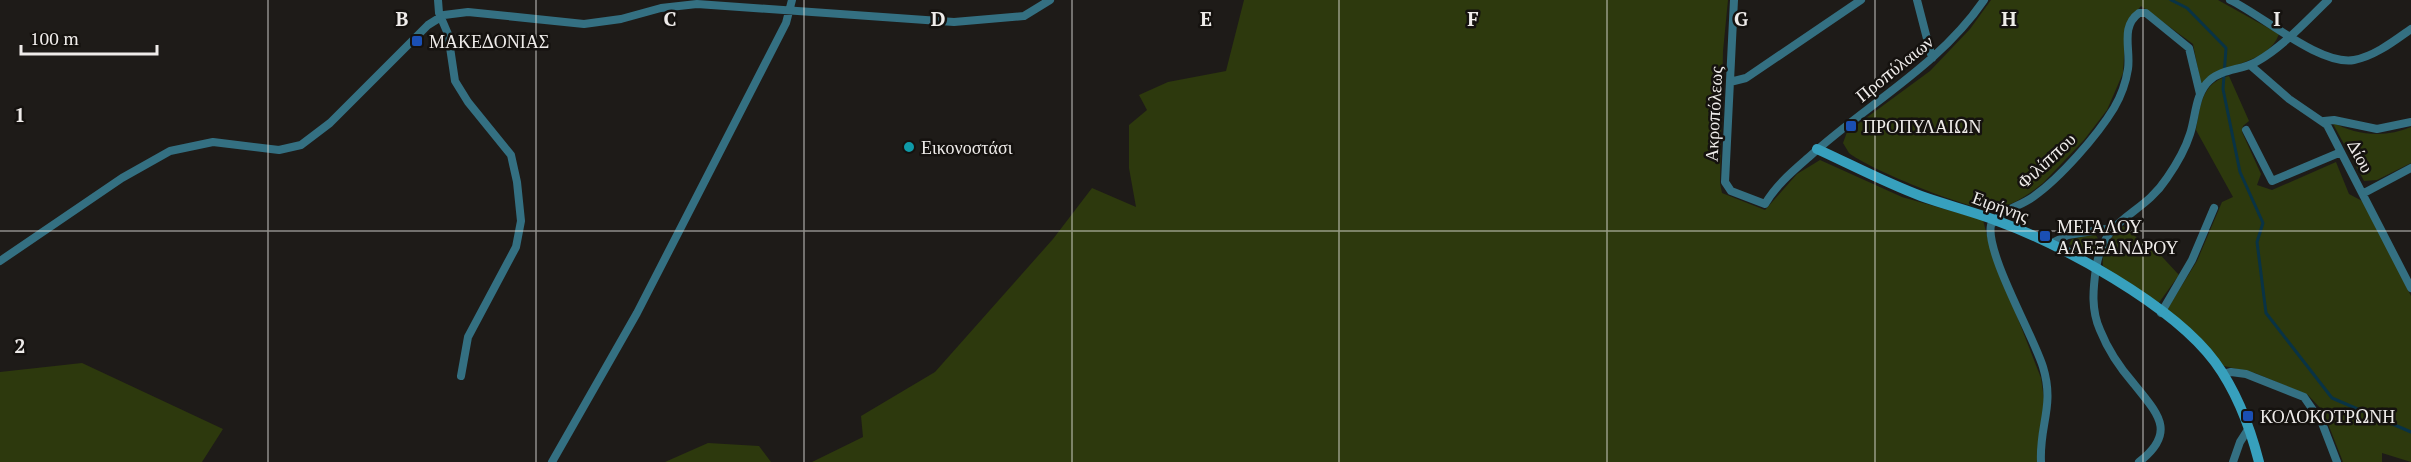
<svg xmlns="http://www.w3.org/2000/svg" width="2411" height="462" font-family="'PT Serif',serif">
<style>
.green{fill:#2d390d}
.lines{fill:none;stroke-linecap:round;stroke-linejoin:round}
.stream{stroke:#093345;stroke-width:3}
.street{stroke:#347082;stroke-width:8}
.secondary{stroke:#37a0bd;stroke-width:10}
.grid{fill:none;stroke:#efecea;stroke-width:1.5;stroke-opacity:0.55}
.transit-dot{fill:#1a4fb4;stroke:#15120f;stroke-width:2}
.culture-dot{fill:#0f9aa8;stroke:#15120f;stroke-width:2}
.labels{text-anchor:middle;dominant-baseline:central;stroke-width:5;stroke-linejoin:round;paint-order:stroke}
.poi-label{font-size:18px;fill:#efecea;stroke:#15120f;text-anchor:start}
.street-label{font-size:18px;fill:#efecea;stroke:#15120f}
.grid-label{font-size:20px;text-anchor:middle;font-weight:bold;fill:#efecea;stroke:#15120f;stroke-width:5;stroke-linejoin:round;paint-order:stroke}
</style>
<rect width="100%" height="100%" fill="#1e1b18"/>
<path class="green" d="M1244,0H1728L1723,51L1720,183L1722,193L1765,210L1797,174L1820,160L1902,197L1983,220L1990,247L2041,378L2044,399L2038,462H812L863,437L861,416L935,372L1053,239L1092,188L1136,207L1129,168V125L1147,110L1139,95L1168,82L1226,71Z
M1991,0H2218L2279,34C2268,65 2222,62 2201,84L2193,44L2141,6L2126,24L2123,73L2107,110L2084,140L2043,183C2031,193 2010,207 1994,209C1972,212 1867,168 1849,153L1843,143L1847,132L1930,71L1970,29Z
M2229,76L2249,121L2243,126L2242,132L2261,174L2257,185L2272,190L2336,162L2349,194L2364,202L2411,296V462L2382,453V462H2343L2323,411L2308,395L2255,373L2224,366L2166,311L2197,261L2222,202L2233,197L2196,130C2200,106 2202,82 2229,76Z
M2332,122C2357,136 2386,138 2411,127V163L2377,180L2364,181Z
M2123,226L2142,242L2153,247L2179,275L2158,304L2103,266C2101,250 2111,236 2123,226Z
M2095,234L2099,240L2093,255L2069,244L2072,239Z
M82,363L223,429L202,462H0V372Z
M708,443L759,446L771,462H665Z"/>
<g class="lines">
<path class="stream" d="M2171,0L2187,8L2226,48L2223,89L2240,172L2263,223L2257,242L2266,313L2332,398L2411,432"/>
<path class="street" d="M438,0L439,13L448,34L455,81L468,102L511,155L517,182L521,221L516,247L468,337L461,376
M1734,0L1725,182L1731,191L1765,204C1776,185 1793,171 1809,157C1867,104 1939,66 1984,0
M1917,0L1932,58
M2230,0C2262,15 2320,66 2354,60C2375,56 2394,41 2411,29
M2250,65L2289,99L2327,125L2411,288
M1730,82L1746,78L1861,0
M2324,121L2334,120L2377,129L2411,122
M2246,130L2272,181L2341,152
M2364,193L2411,168
M2050,244L2068,235L2112,228
M0,261L122,178L170,151L213,142L279,150L301,145L330,123L428,25L444,15L468,12L584,24L621,19L661,8L697,4L954,22L1024,16L1050,0
M2161,313L2192,260L2214,208
M2223,374L2231,372L2246,374L2304,397L2322,423L2337,462
M552,462L637,313L786,23L792,0
M2041,462C2039,425 2055,406 2043,367C2033,335 1985,252 1991,225C2002,209 2019,207 2033,197C2060,178 2097,136 2114,108C2121,96 2126,82 2128,69C2131,49 2120,27 2139,13H2146L2189,48L2200,94
M2139,462C2178,432 2157,413 2134,384C2120,368 2108,350 2100,330C2091,310 2093,289 2096,268C2105,214 2141,218 2167,178C2176,165 2185,150 2190,134C2196,116 2195,93 2210,80C2222,69 2242,70 2256,62C2283,47 2306,21 2328,0
M2233,462L2240,442L2249,428"/>
<path class="secondary" d="M1817,149C1852,165 1886,183 1921,196C1946,205 1971,211 1995,220C2061,244 2173,305 2215,362C2237,392 2250,427 2259,462"/>
</g>
<path class="grid" d="M268,0V462M536,0V462M804,0V462M1072,0V462M1339,0V462M1607,0V462M1875,0V462M2143,0V462M0,231H2411"/>
<g class="transit-dot">
<rect x="411" y="35" width="12" height="12" rx="3"/>
<rect x="1845" y="120" width="12" height="12" rx="3"/>
<rect x="2039" y="230" width="12" height="12" rx="3"/>
<rect x="2242" y="410" width="12" height="12" rx="3"/>
</g>
<circle class="culture-dot" cx="909" cy="147" r="6"/>
<g class="labels">
<g class="poi-label">
<text x="429" y="41">ΜΑΚΕΔΟΝΙΑΣ</text>
<text x="1863" y="126">ΠΡΟΠΥΛΑΙΩΝ</text>
<text x="921" y="147">Εικονοστάσι</text>
<text x="2057" y="226">ΜΕΓΑΛΟΥ<tspan x="2057" dy="21">ΑΛΕΞΑΝΔΡΟΥ</tspan></text>
<text x="2260" y="416">ΚΟΛΟΚΟΤΡΩΝΗ</text>
</g>
<g class="street-label">
<text transform="translate(1894 68) rotate(-39)">Προπύλαιων</text>
<text transform="translate(1713 114) rotate(-87)">Ακροπόλεως</text>
<text transform="translate(2361 156) rotate(62)">Δίου</text>
<text transform="translate(2046 160) rotate(-43)">Φιλίππου</text>
<text transform="translate(2001 206) rotate(20)">Ειρήνης</text>
</g>
</g>
<g class="grid-label">
<text x="402" y="26">B</text>
<text x="670" y="26">C</text>
<text x="938" y="26">D</text>
<text x="1206" y="26">E</text>
<text x="1473" y="26">F</text>
<text x="1741" y="26">G</text>
<text x="2009" y="26">H</text>
<text x="2277" y="26">I</text>
<text x="20" y="122">1</text>
<text x="20" y="353">2</text>
</g>
<path d="M21 45v9h136v-9" fill="none" stroke="#efecea" stroke-width="3"/>
<text x="30" y="45" font-size="18" fill="#efecea" stroke="#15120f" stroke-width="4.5" paint-order="stroke">100 m</text>
</svg>
